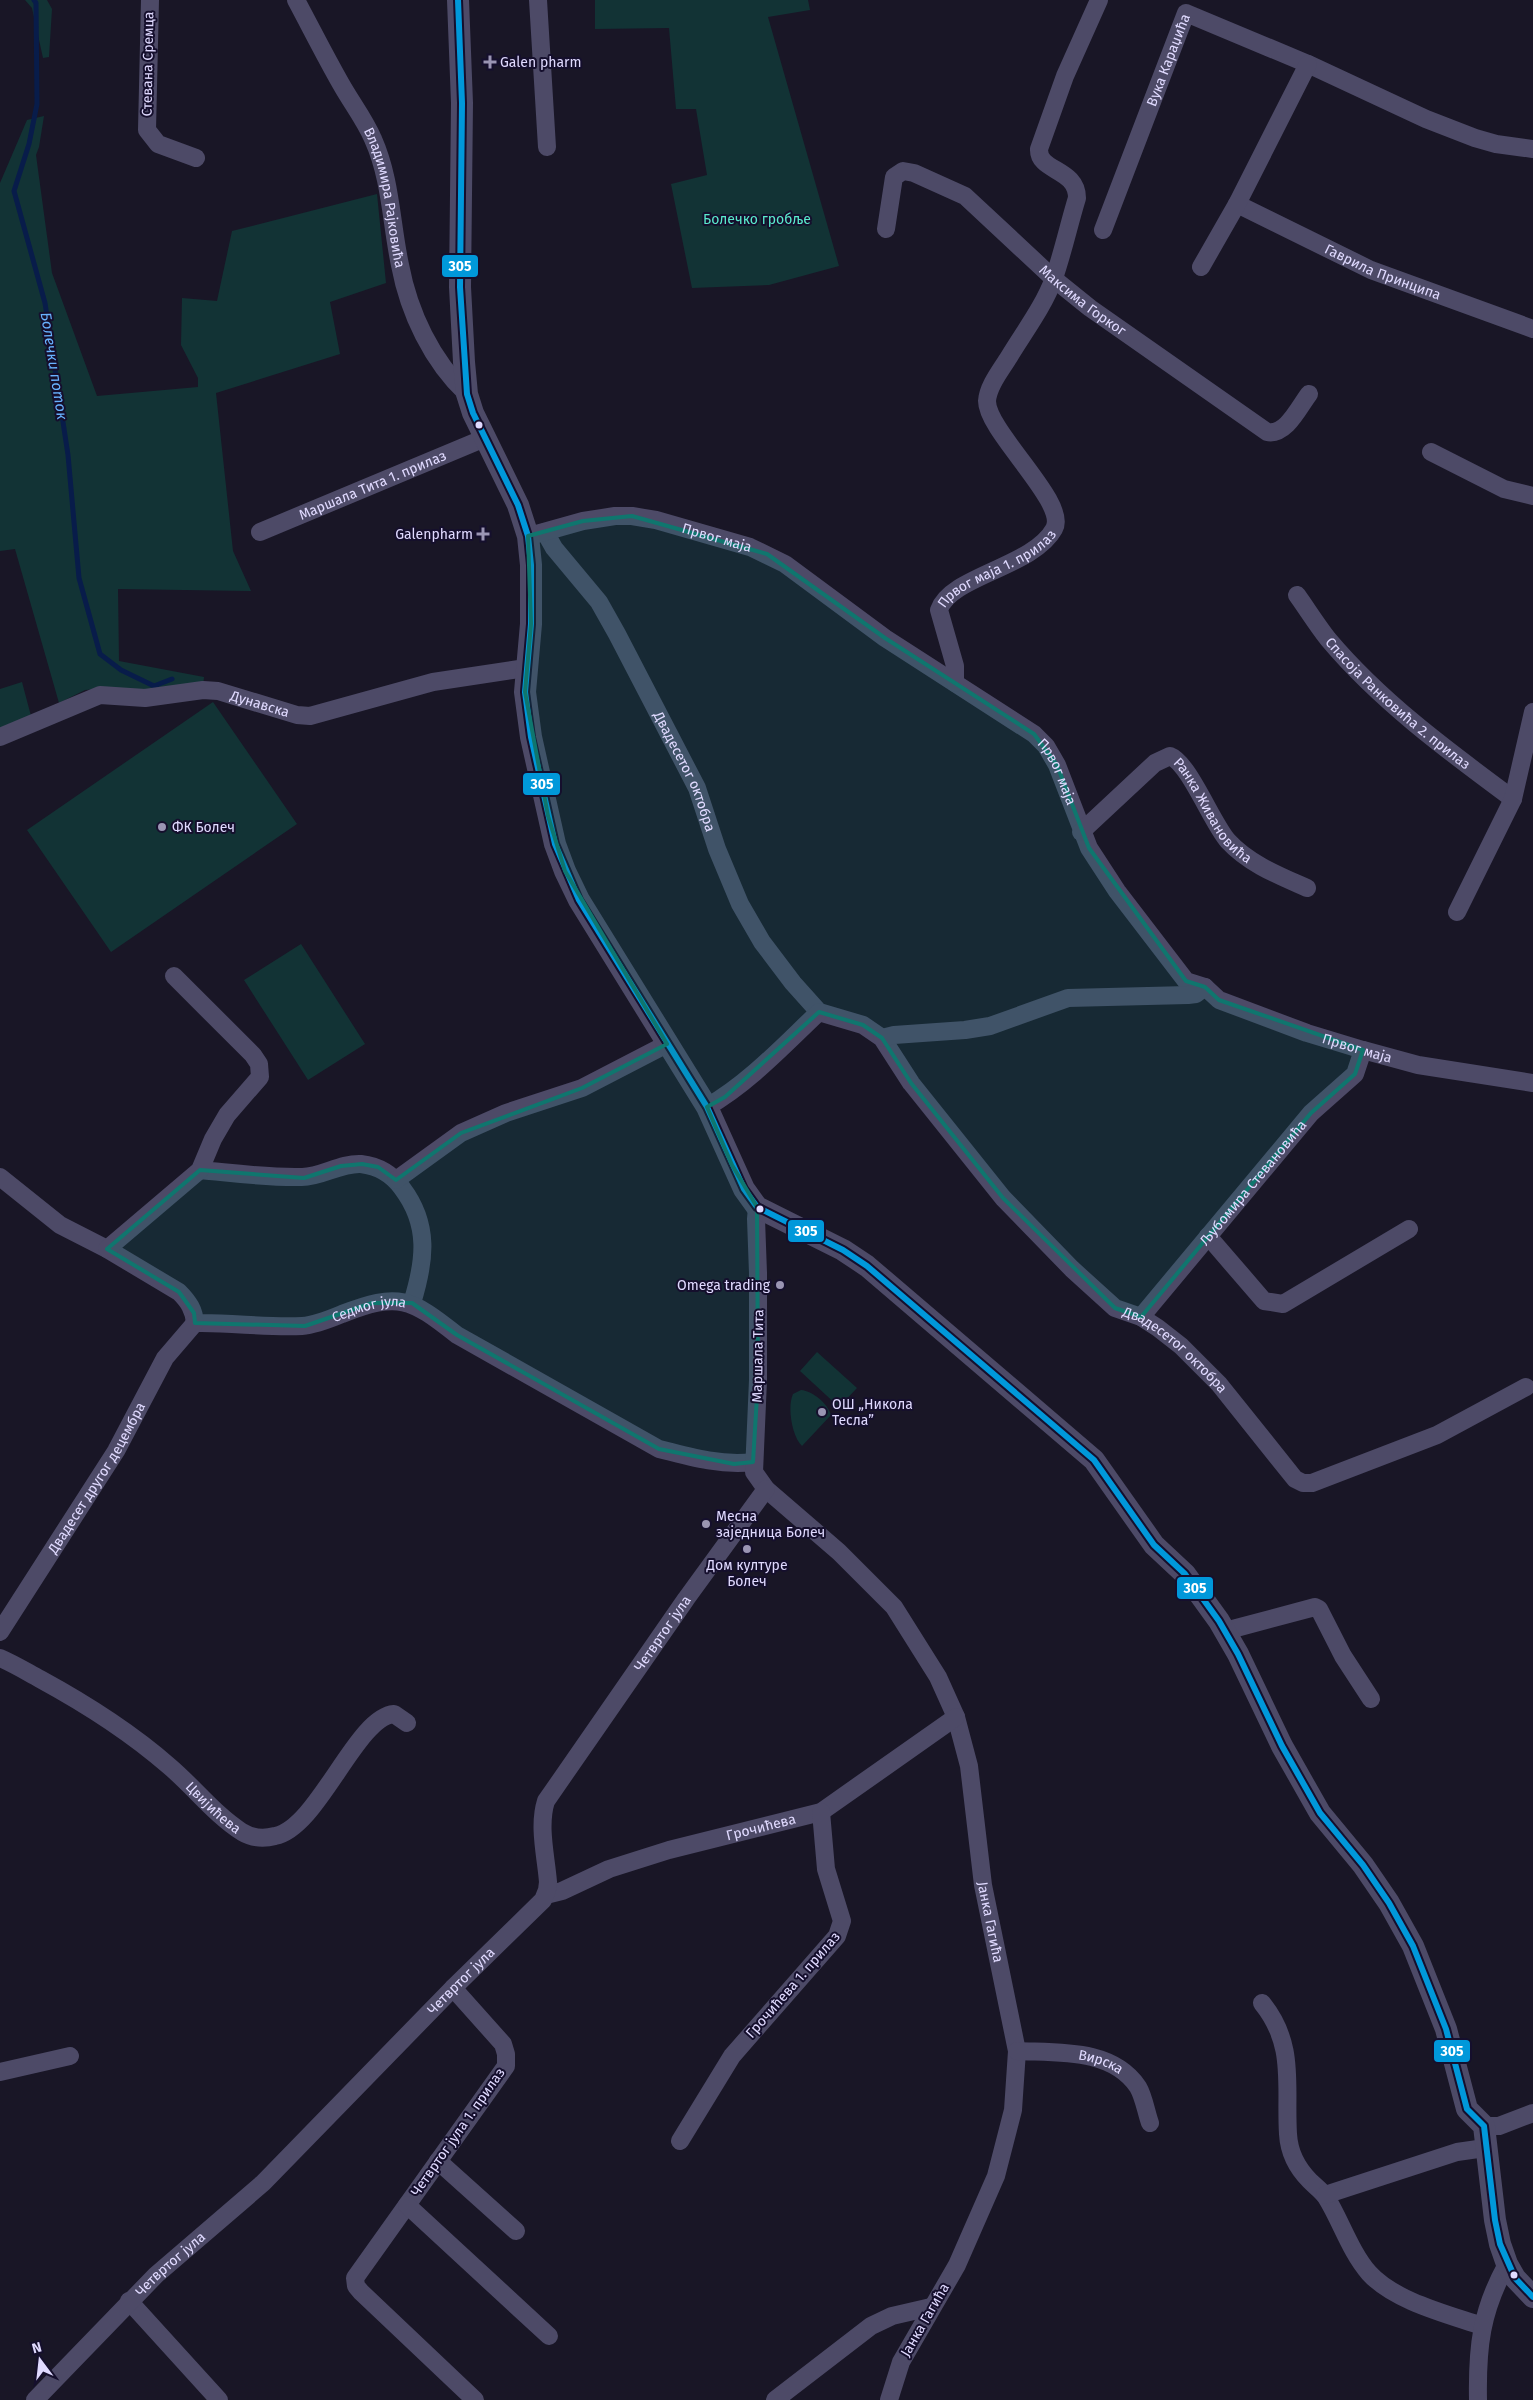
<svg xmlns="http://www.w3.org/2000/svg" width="1533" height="2400" font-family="'Fira Sans',sans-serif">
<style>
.green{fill:#123335}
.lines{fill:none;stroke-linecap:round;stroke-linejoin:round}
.stream{stroke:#081c4a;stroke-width:5}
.minor{stroke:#4d4a67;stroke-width:18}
.tertiary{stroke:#4d4a67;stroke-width:22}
.bus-1-casing{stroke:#150f2d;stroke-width:10}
.bus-1{stroke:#0098da;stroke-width:6}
.marked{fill:#0f766e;fill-opacity:0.2;stroke:#0f766e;stroke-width:4;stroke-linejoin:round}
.poi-dot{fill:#9a95b3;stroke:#150f2d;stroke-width:2}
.bus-dot{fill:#e0daff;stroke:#150f2d;stroke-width:2}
.labels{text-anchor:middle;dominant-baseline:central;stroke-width:4;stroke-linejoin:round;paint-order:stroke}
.poi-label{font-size:14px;fill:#e0daff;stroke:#150f2d;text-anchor:start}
.street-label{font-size:14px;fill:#e0daff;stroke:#150f2d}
.park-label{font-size:14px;fill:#5aebcd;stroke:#150f2d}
.water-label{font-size:15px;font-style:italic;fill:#68b2ff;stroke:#150f2d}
.line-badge{stroke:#150f2d;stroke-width:2}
.badge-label{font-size:14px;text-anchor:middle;font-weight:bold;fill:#fff}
</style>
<rect width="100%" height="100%" fill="#191626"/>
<path class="green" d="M25,0H47L52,9L49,57L43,58L32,8Z
M595,0H808L810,10L768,17L839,266L769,285L692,288L671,184L707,175L696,109H676L669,28L595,29Z
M44,116L39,147L36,155L52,273L97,396L198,387V378L181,345L182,298L217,301L232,231L377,194L386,283L330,302L340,354L216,393L233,551L251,591L118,589L119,661L204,677L203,686L146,695L109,688L85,690L59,703L15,549L0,551V183L27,120Z
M22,682L31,716L0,730V689Z
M213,702L297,824L111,952L27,830Z
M301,944L365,1044L308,1080L244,980Z
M817,1352L857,1388L839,1407L800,1371Z
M801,1390C813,1391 828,1404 831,1415L802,1446C792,1437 787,1407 793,1394Z"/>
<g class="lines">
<path class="stream" d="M34,0L36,3L37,104L29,144L14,191L45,303L68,455L79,578L100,654L121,670L154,686L172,679"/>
<g class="minor">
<path d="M150,0L147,130L158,144L196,158"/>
<path id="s1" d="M296,0C311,28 325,56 341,84C351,102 365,120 373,139C391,179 391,223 400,265C409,313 432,361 467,394"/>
<path d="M538,0L547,147"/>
<path id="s2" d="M1237,204L1371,270L1533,329"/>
<path id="s3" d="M886,229L894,177L903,171L914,173L965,196L1054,279L1090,308L1267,432C1286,436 1299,407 1309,394"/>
<path id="s4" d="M1103,230L1186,13L1308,64L1426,119L1475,138L1496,144L1533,149"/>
<path d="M1201,267L1237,204L1308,64"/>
<path d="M1431,452L1504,489L1533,496"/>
<path id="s5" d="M260,532L485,438"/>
<path id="s6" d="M545,532L554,548L599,602L617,634L697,788L717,849L740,904L762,942L793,983L819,1012L863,1025L882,1038L911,1083L1003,1198L1072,1269L1115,1308L1141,1317L1158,1328L1181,1346L1219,1384L1295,1479L1303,1483H1312L1437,1435L1526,1387"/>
<path id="s7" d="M533,535L583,521L615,516H632L656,520L750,547L785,564L885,638L1034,734L1046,746L1057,765L1089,848L1117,891L1186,981L1205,987L1219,1000L1307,1033L1363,1050L1418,1065L1533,1083"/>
<path id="s8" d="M1297,595C1307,609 1317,625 1328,639C1380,701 1448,751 1513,799"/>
<path id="s9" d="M955,683V666L939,610C950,576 1033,567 1054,529C1069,503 987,432 987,401C988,386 1001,370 1009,357C1024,332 1044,306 1054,278C1063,252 1069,224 1077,198C1077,168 1038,172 1039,149L1065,76L1099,0"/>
<path id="s10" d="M0,737L100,695L145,698L203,690L218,691L297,715L310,716L433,682L526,668"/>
<path id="s11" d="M1081,832L1155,763L1170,756C1189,763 1212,823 1228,841C1249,864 1280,876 1307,888"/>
<path d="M1457,912L1513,799L1533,712"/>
<path d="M882,1038L894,1035L965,1030L990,1026L1068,998L1188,995L1196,994L1205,987"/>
<path d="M707,1107C749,1083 784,1045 819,1012"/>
<path d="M200,1170C233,1173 268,1178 302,1177C322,1177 340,1163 361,1164C378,1166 392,1174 402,1188C430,1225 425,1261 412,1303"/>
<path id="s12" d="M0,1177L60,1225L107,1249L179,1292C189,1302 194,1310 195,1323C231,1322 266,1328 302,1326C315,1325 330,1319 342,1314C399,1292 410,1298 457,1335L659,1449C690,1457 722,1466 753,1462"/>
<path d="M396,1180L461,1133L506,1113L582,1088L667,1044"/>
<path id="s13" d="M757,1207L756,1219L758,1273V1380L754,1472L766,1489L839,1552L894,1607L938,1677L956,1717L969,1766L983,1885L1017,2051L1013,2110L996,2176L957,2265L901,2362L889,2400"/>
<path d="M1208,1236L1264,1301L1283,1304L1409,1229"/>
<path d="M107,1249L200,1170L213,1139L227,1115L260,1077L259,1064L253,1055L174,976"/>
<path id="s14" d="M1141,1317L1311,1113L1355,1074L1363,1050"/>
<path d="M1225,1631L1315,1607L1319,1609L1343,1656L1371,1699"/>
<path id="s15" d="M0,1632L116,1451L165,1358L195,1323"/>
<path id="s16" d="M0,1658C14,1664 27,1672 40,1679C86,1704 130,1732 169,1766C194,1787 214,1814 242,1832C252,1838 264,1839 275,1836C318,1828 356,1717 394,1714L407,1723"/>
<path id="s17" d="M546,1895L562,1891L609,1869L669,1850L821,1812L956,1717"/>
<path d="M453,1988L503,2044L506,2054V2066L355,2278L356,2286L361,2292L475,2400"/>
<path d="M1262,2003C1296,2045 1285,2085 1288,2134C1289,2152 1297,2168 1310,2181C1315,2186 1322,2191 1326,2197C1341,2221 1350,2251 1369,2273C1394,2301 1447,2314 1482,2326"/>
<path id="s18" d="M1017,2051C1057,2053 1112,2048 1138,2087C1144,2097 1146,2112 1150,2123"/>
<path d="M0,2072L70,2056"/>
<path d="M1484,2126H1499L1533,2113"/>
<path d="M680,2141L732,2056L837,1936L842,1921L826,1869L821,1812"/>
<path d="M438,2161L516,2231"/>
<path d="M1325,2195L1457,2152L1485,2148"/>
<path d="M407,2205L549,2336"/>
<path d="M129,2301L219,2400"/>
<path id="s19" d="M35,2400L156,2275L263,2183L453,1988L543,1900L547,1890L548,1882C546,1856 538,1826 546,1801L686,1599L766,1489"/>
<path d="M775,2400L871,2326L892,2316L931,2307"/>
<path d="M1478,2400C1477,2347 1481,2311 1507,2264"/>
</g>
<path class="tertiary" d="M458,0L462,103L460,287L464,362L467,394L473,413L518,505L528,536L531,565V624L525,692L531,737L555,844L565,871L579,900L707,1107L744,1189L757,1207L843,1250L867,1266L1094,1460L1154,1545L1185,1574L1219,1621L1238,1654L1282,1746L1320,1813L1363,1865L1389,1903L1413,1946L1446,2029L1467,2109L1484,2126L1495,2220L1500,2244L1507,2264L1515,2278L1533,2297"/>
<g class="bus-1-casing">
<path id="bus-1" d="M458,0L462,103L460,287L467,394L473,413L518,505L528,536L531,565V624L525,692L531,737L555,844L579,900L707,1107L744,1189L757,1207L843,1250L867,1266L1094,1460L1154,1545L1185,1574L1219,1621L1238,1654L1282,1746L1320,1813L1363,1865L1389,1903L1413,1946L1446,2029L1467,2109L1484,2126L1495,2220L1500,2244L1515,2278L1533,2297"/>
</g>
<use href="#bus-1" class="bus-1"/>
</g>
<path class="marked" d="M632,516L767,554L885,638L1034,734L1057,765L1089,848L1186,981L1205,987L1219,1000L1363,1050L1355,1074L1311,1113L1141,1317L1115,1308L1003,1198L911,1083L882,1038L863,1025L819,1012L725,1097L707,1107L732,1165L757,1207L758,1380L753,1462L734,1464L659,1449L457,1335L412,1303H372L305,1326L195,1323L194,1313L179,1292L107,1249L200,1170L304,1178L341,1166L362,1164L378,1167L396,1180L461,1133L582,1088L667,1044L565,871L548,816L525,692L531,624L528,536L583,521Z"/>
<g class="poi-dot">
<path d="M487.5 54.5h5v5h5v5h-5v5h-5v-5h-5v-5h5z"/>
<path d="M480.5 526.5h5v5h5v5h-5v5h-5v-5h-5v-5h5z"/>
<circle cx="162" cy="827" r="5"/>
<circle cx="780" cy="1285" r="5"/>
<circle cx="822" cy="1412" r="5"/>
<circle cx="706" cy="1524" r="5"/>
<circle cx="747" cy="1549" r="5"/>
</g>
<g class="bus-dot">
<circle cx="479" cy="425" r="4.5"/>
<circle cx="760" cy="1209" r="4.5"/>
<circle cx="1514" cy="2275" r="4.5"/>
</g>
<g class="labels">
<g class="poi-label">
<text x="500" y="62">Galen pharm</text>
<text x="473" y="534" text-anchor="end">Galenpharm</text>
<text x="172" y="827">ФК Болеч</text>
<text x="770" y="1285" text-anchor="end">Omega trading</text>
<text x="832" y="1404">ОШ „Никола<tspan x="832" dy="16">Тесла”</tspan></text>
<text x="716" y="1516">Месна<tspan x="716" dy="16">заједница Болеч</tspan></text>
<text x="747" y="1565" text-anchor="middle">Дом културе<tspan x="747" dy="16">Болеч</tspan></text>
</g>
<g class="street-label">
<text transform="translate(148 64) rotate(-89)">Стевана Сремца</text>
<text stroke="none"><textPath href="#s4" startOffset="182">Вука Караџића</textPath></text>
<text stroke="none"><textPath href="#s1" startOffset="219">Владимира Рајковића</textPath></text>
<text stroke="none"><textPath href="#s2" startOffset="161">Гаврила Принципа</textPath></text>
<text stroke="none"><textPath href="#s3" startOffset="288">Максима Горког</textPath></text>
<text stroke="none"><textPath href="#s5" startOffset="122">Маршала Тита 1. прилаз</textPath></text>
<text stroke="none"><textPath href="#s7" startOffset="189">Првог маја</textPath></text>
<text stroke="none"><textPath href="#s9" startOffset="148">Првог маја 1. прилаз</textPath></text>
<text stroke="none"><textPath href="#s8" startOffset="149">Спасоја Ранковића 2. прилаз</textPath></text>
<text stroke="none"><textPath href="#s10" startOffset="271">Дунавска</textPath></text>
<text stroke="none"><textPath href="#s6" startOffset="279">Двадесетог октобра</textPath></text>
<text stroke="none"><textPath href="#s7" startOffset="609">Првог маја</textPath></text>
<text stroke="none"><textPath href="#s11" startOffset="188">Ранка Живановића</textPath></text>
<text stroke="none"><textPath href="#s7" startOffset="1042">Првог маја</textPath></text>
<text stroke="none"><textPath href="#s14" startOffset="175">Љубомира Стевановића</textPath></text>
<text stroke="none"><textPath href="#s12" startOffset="426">Седмог јула</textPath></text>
<text stroke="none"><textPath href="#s6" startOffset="1058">Двадесетог октобра</textPath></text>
<text transform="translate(758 1356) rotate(-89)">Маршала Тита</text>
<text stroke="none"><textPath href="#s15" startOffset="182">Двадесет другог децембра</textPath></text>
<text stroke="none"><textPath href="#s19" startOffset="1018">Четвртог јула</textPath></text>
<text stroke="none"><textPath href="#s16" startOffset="262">Цвијићева</textPath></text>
<text stroke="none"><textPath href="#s17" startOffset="226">Грочићева</textPath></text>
<text stroke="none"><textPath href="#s13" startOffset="795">Јанка Гагића</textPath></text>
<text stroke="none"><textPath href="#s19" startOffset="598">Четвртог јула</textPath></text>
<text transform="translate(793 1985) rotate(-49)">Грочићева 1. прилаз</text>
<text stroke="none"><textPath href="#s18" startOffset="85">Вирска</textPath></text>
<text transform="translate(458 2132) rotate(-55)">Четвртог јула 1. прилаз</text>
<text stroke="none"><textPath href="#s19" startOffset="192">Четвртог јула</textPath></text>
<text transform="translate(925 2320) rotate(-60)">Јанка Гагића</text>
</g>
<g class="park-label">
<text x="757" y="219">Болечко гробље</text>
</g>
<g class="water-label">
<text transform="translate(54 366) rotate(81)">Болечки поток</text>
</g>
</g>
<g class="line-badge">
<rect x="441" y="254" width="38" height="24" rx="5" fill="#0098da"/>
<rect x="522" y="772" width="39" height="24" rx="5" fill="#0098da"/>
<rect x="787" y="1219" width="38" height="24" rx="5" fill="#0098da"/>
<rect x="1176" y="1576" width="38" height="24" rx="5" fill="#0098da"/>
<rect x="1433" y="2039" width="38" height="24" rx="5" fill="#0098da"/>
</g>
<g class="badge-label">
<text x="460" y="271">305</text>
<text x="542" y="789">305</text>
<text x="806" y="1236">305</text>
<text x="1195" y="1593">305</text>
<text x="1452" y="2056">305</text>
</g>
<g transform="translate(40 2360) rotate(345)" stroke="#150f2d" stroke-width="4" paint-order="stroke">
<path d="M0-4L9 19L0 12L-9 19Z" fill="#e0daff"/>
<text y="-8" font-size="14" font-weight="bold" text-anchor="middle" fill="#e0daff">N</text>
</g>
</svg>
